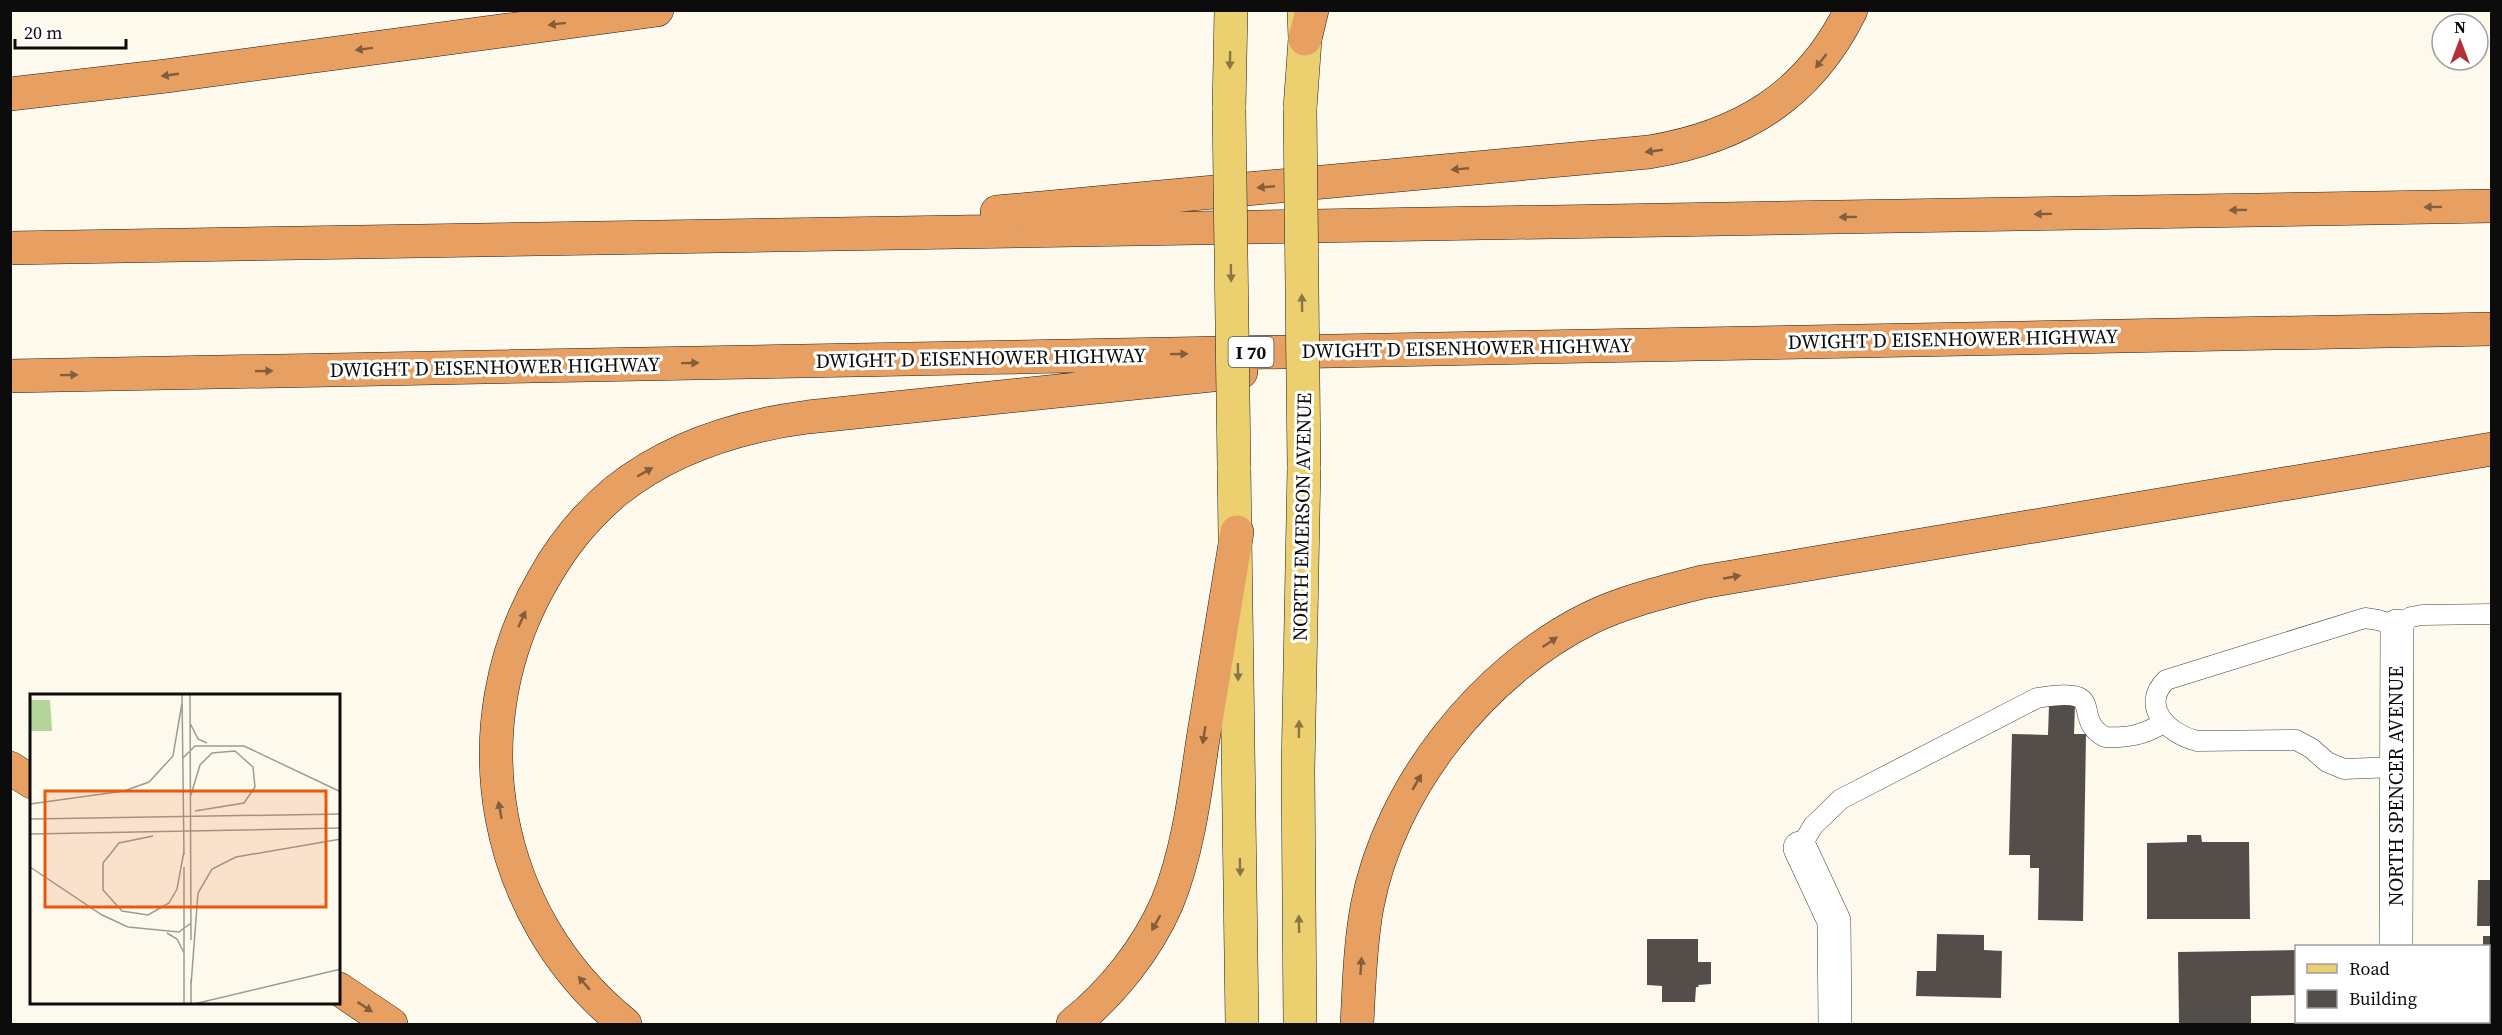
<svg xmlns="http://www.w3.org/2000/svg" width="2502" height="1035" font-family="'Source Serif 4',serif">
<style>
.building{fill:#544e4a}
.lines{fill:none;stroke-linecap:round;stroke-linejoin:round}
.lane-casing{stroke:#3f3f3f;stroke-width:21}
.street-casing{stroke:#3f3f3f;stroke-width:34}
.primary-casing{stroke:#1d1d1d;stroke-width:34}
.highway-casing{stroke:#1d1d1d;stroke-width:34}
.lane{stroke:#fff;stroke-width:20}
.street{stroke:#fff;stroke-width:33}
.primary{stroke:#eccf6f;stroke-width:33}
.highway{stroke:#e7a062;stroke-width:33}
.primary-bridge-casing{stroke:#1d1d1d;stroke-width:34;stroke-linecap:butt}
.primary-bridge{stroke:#eccf6f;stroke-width:33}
.oneway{fill:#845d3b}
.oneway2{fill:#877742}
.labels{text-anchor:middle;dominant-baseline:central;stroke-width:6;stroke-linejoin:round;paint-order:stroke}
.shield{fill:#fff;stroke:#555;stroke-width:1.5}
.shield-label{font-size:18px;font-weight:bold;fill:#0c0c0c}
.street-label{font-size:20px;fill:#0c0c0c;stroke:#fff}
.inset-road{fill:none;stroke:#9d9b93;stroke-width:1.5}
.view{fill:#e8590c;fill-opacity:0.15;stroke:#e8590c;stroke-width:3}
.inset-edge{fill:none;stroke:#0c0c0c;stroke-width:3}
</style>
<rect width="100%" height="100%" fill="#fdfaed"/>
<path class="building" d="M2049,705H2075L2074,734H2086L2083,921L2038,920L2039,868H2030V855H2009L2012,734L2048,735Z
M2187,835H2201L2202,842H2249L2250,919H2147V843L2187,842Z
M2478,880H2492V926H2477Z
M1937,934L1984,935V950L2002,951L2001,998L1916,996L1917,971H1936Z
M2483,936H2492V985H2488V946H2483Z
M1647,939H1698V962H1711V984L1698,985L1699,987H1696L1695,1002H1662V986L1647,985Z
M2296,950V995L2251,996V1024H2179L2178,952Z"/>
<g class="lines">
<g class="lane-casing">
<path id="lane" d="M2396,767L2344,769L2327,762L2311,748L2296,740L2197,741C2169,734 2139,707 2166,680L2365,618L2378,620L2397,626L2411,617L2422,615L2492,614
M1800,848L1813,826L1841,799L2037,698C2112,685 2069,718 2105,737C2128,738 2144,735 2163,723"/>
</g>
<g class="street-casing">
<path id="street" d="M1800,848L1834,921L1835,1024
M2396,946L2397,626
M2395,1024V1022"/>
</g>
<g class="primary-casing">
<path id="primary" d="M1229,109L1231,10
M1300,109L1305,39L1304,12
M1234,467L1242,1024
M1300,1024L1298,770L1304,467"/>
</g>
<g class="highway-casing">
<path id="highway" d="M1305,39L1312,10
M10,94L166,76L657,10
M997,212L1649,152C1741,137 1809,96 1851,10
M10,248L2492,206
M10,376L2492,329
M10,768L32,782
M339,989L391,1024
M625,1024C491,916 457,726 544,578C562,546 587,515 616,491C671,447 739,426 808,417L1241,372
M1073,1024C1112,993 1147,949 1167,903C1188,852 1195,793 1203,739C1214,670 1226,601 1237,532
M1357,1024C1359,986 1360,945 1367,907C1389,789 1482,671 1590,618C1625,601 1664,592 1702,582L2492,449"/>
</g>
<use href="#lane" class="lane"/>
<use href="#street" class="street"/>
<use href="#primary" class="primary"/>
<use href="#highway" class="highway"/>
<g class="primary-bridge-casing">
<path id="primary-bridge" d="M1229,109L1234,467
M1300,109L1304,467"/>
</g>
<use href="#primary-bridge" class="primary-bridge"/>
</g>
<defs><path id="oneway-solid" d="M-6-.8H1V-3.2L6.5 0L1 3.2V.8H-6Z" transform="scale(1.5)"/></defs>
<g class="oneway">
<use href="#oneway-solid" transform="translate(557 24) rotate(173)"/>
<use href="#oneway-solid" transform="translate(364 49) rotate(173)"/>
<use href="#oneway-solid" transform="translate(1821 61) rotate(128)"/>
<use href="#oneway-solid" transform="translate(170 75) rotate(172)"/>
<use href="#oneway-solid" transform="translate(1654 151) rotate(172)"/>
<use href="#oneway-solid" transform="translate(1460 169) rotate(175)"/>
<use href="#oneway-solid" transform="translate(1266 187) rotate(175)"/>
<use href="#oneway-solid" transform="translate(2433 207) rotate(179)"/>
<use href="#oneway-solid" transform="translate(2238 210) rotate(179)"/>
<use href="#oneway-solid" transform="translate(2043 214) rotate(179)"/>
<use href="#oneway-solid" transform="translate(1848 217) rotate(179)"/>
<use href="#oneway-solid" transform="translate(1179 354) rotate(-1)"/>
<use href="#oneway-solid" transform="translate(690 363) rotate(-1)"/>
<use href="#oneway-solid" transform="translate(264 371) rotate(-1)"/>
<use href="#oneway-solid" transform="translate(69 375) rotate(-1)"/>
<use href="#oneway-solid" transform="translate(645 472) rotate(-30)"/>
<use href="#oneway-solid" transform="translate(1732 577) rotate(-10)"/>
<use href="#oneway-solid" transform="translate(522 619) rotate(-66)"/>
<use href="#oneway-solid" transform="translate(1550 642) rotate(-34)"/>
<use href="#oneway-solid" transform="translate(1204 735) rotate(99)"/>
<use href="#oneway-solid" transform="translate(1417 782) rotate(-60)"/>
<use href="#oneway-solid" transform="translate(500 810) rotate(-100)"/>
<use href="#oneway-solid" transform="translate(1156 923) rotate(119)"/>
<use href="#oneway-solid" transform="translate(1361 966) rotate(-86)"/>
<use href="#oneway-solid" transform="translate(584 983) rotate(-131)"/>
<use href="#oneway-solid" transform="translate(365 1007) rotate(34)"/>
</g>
<g class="oneway2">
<use href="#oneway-solid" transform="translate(1230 60) rotate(91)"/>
<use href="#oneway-solid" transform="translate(1231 273) rotate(89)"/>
<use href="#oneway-solid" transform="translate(1302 303) rotate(-91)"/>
<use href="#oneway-solid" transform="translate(1238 672) rotate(89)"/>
<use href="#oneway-solid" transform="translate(1299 729) rotate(-89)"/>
<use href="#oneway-solid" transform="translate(1240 867) rotate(89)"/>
<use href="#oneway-solid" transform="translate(1299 924) rotate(-91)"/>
</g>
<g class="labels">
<rect class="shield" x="1228.5" y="337" width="45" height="30" rx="4.5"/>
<g class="shield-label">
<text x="1251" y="352">I 70</text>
</g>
<g class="street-label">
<text transform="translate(1953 339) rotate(-1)">DWIGHT D EISENHOWER HIGHWAY</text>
<text transform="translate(1467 348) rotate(-1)">DWIGHT D EISENHOWER HIGHWAY</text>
<text transform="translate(981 358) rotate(-1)">DWIGHT D EISENHOWER HIGHWAY</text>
<text transform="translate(495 367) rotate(-1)">DWIGHT D EISENHOWER HIGHWAY</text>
<text transform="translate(1302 517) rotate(-89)">NORTH EMERSON AVENUE</text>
<text transform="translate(2396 786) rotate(-90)">NORTH SPENCER AVENUE</text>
</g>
</g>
<g transform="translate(30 694)">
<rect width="310" height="310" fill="#fdfaed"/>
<path d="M0,0L2,6H20L22,37H0Z" fill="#b4d49b"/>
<path class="inset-road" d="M152,0L154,161M160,0L161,246M160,29L168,45L177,49M153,64L165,52H214L311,98M161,101L170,71L182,59L205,57L223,73L225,93L214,109L165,117M0,110L94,97L119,88L143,62L152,9M0,125L311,120M0,140L311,134M123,142L89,149L73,169V196L92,217L118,221L139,209L147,195L154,157M0,173L72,221L98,233L149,238L161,229M154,173V310M137,239L147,245L154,259M161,285V310M161,291L168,199L182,175L206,163L311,145M164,310L311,275"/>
<path class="view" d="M15,97H296V213H15Z"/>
<rect width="310" height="310" class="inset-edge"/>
</g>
<rect width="2502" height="1035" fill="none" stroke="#0c0c0c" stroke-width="24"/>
<rect x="2295" y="945" width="195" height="78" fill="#ffffff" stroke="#9e9e9e" stroke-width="1.5"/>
<rect x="2307" y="964" width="30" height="9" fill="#eccf6f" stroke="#9e9e9e" stroke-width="1.5"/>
<text x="2349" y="975" font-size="18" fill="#0c0c0c">Road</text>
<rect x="2307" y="990" width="30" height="18" fill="#544e4a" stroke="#9e9e9e" stroke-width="1.5"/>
<text x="2349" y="1005" font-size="18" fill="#0c0c0c">Building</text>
<g transform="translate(2460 42)"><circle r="28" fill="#ffffff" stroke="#9e9e9e" stroke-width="1.5"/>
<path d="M0-4.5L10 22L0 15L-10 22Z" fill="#b03136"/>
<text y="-9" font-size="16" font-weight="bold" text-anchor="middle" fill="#0c0c0c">N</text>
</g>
<path d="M15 39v9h111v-9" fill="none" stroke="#0c0c0c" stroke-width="3"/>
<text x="24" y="39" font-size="18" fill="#0c0c0c" stroke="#ffffff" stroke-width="4.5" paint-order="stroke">20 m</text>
</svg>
